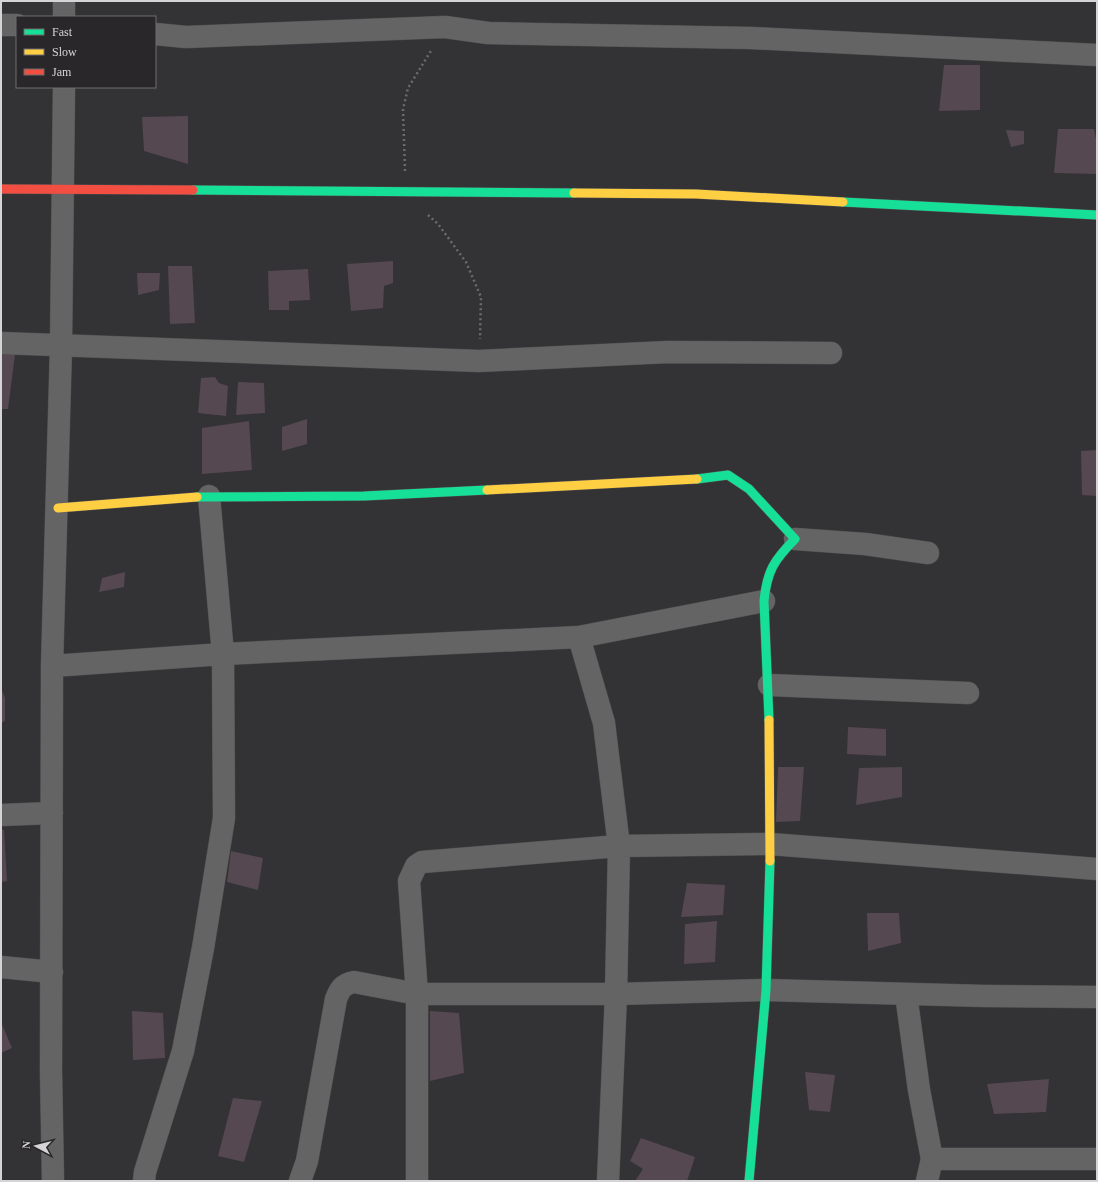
<svg xmlns="http://www.w3.org/2000/svg" width="1098" height="1182" font-family="'Times New Roman',serif">
<style>
.building{fill:#554850}
.lines{fill:none;stroke-linecap:round;stroke-linejoin:round}
.street-casing{stroke:#504f50;stroke-width:23}
.fast-casing{stroke:#504f50;stroke-width:10}
.slow-casing{stroke:#504f50;stroke-width:10}
.jam-casing{stroke:#504f50;stroke-width:10}
.path{stroke:#6d6c6d;stroke-width:2.5;stroke-dasharray:2 3;stroke-linecap:butt}
.street{stroke:#656465;stroke-width:22}
.fast{stroke:#16e098;stroke-width:9}
.slow{stroke:#ffcf43;stroke-width:9}
.jam{stroke:#f24e42;stroke-width:9}
</style>
<rect width="100%" height="100%" fill="#333234"/>
<path class="building" d="M944,65H980V110L939,111Z
M188,116V164L144,151L142,117Z
M1058,129H1094L1097,144V174L1054,173Z
M1006,130L1024,131V144L1011,147Z
M393,261V283L384,286L383,308L351,311L347,264Z
M168,266H192L195,323L170,324Z
M308,269L310,300L289,301V310H269L268,271Z
M137,273H160L159,290L138,295Z
M1,353L15,355L8,409H1Z
M215,377L219,383L228,386L226,416L198,413L201,378Z
M238,382L264,383L265,413L236,415Z
M307,419V444L282,451V427Z
M249,421L252,470L202,474V428Z
M1097,450V496L1082,495L1081,451Z
M125,572L124,587L99,592L102,578Z
M1,688L5,698V721L1,723Z
M848,727L886,729V756L847,754Z
M778,767H804L800,821L776,822Z
M902,767V797L856,805L859,768Z
M1,829L4,830L7,881L1,882Z
M231,851L263,858L258,890L227,882Z
M687,883L725,885L723,915L681,917Z
M867,913H899L901,943L868,951Z
M717,921L715,962L684,964L685,924Z
M132,1011L163,1013L165,1058L133,1060Z
M430,1011L459,1013L464,1073L430,1081Z
M1,1022L12,1048L1,1053Z
M805,1072L835,1075L830,1112L809,1110Z
M1049,1079L1046,1112L994,1114L987,1084Z
M233,1098L262,1101L244,1162L218,1156Z
M641,1138L695,1157L687,1181H635L643,1169L630,1161Z"/>
<g class="lines">
<g class="street-casing">
<path id="street" d="M64,1V17
M1,25H17
M155,34L186,37L445,27L488,33L751,38L1097,55
M1,343L479,361L668,352L831,353
M795,539L865,544L928,553
M579,637L604,723L619,846L616,994L608,1181
M52,666L223,654L579,637L764,601
M769,685L968,693
M1,815L52,813
M1,967L52,972
M906,994L919,1090L932,1159L927,1181
M932,1159H1097
M53,1181L51,1072L52,666L61,346L64,87
M144,1181L145,1172L183,1051L203,948L224,818L223,654L209,496
M300,1181L307,1161L336,999C340,989 343,984 354,982L417,994H616L766,990L985,996L1097,997
M417,1181V994L409,881L416,866L422,862L619,846L770,844L1097,869"/>
</g>
<g class="fast-casing">
<path id="fast" d="M193,190L574,193
M843,202L1097,215
M697,479L728,475L749,489L795,539C774,560 767,571 764,601L769,720
M197,497L364,496L487,490
M749,1181L766,990L770,861"/>
</g>
<g class="slow-casing">
<path id="slow" d="M574,193L696,194L843,202
M487,490L697,479
M58,508L197,497
M769,720L770,861"/>
</g>
<g class="jam-casing">
<path id="jam" d="M1,189L193,190"/>
</g>
<path class="path" d="M405,171L403,109L408,88L432,49
M428,215L438,224L466,262L481,297L480,339"/>
<use href="#street" class="street"/>
<use href="#fast" class="fast"/>
<use href="#slow" class="slow"/>
<use href="#jam" class="jam"/>
</g>
<rect width="1098" height="1182" fill="none" stroke="#d7d4d7" stroke-width="4"/>
<rect x="16" y="16" width="140" height="72" fill="#2a272a" stroke="#6f6c6f"/>
<rect x="24" y="29" width="20" height="6" fill="#16e098" stroke="#6f6c6f"/>
<text x="52" y="36" font-size="12" fill="#d7d4d7">Fast</text>
<rect x="24" y="49" width="20" height="6" fill="#ffcf43" stroke="#6f6c6f"/>
<text x="52" y="56" font-size="12" fill="#d7d4d7">Slow</text>
<rect x="24" y="69" width="20" height="6" fill="#f24e42" stroke="#6f6c6f"/>
<text x="52" y="76" font-size="12" fill="#d7d4d7">Jam</text>
<g transform="translate(36 1146) rotate(277)" stroke="#2a272a" stroke-width="3" paint-order="stroke">
<path d="M0-3L7 15L0 10L-7 15Z" fill="#d7d4d7"/>
<text y="-6" font-size="11" font-weight="bold" text-anchor="middle" fill="#d7d4d7">N</text>
</g>
</svg>
